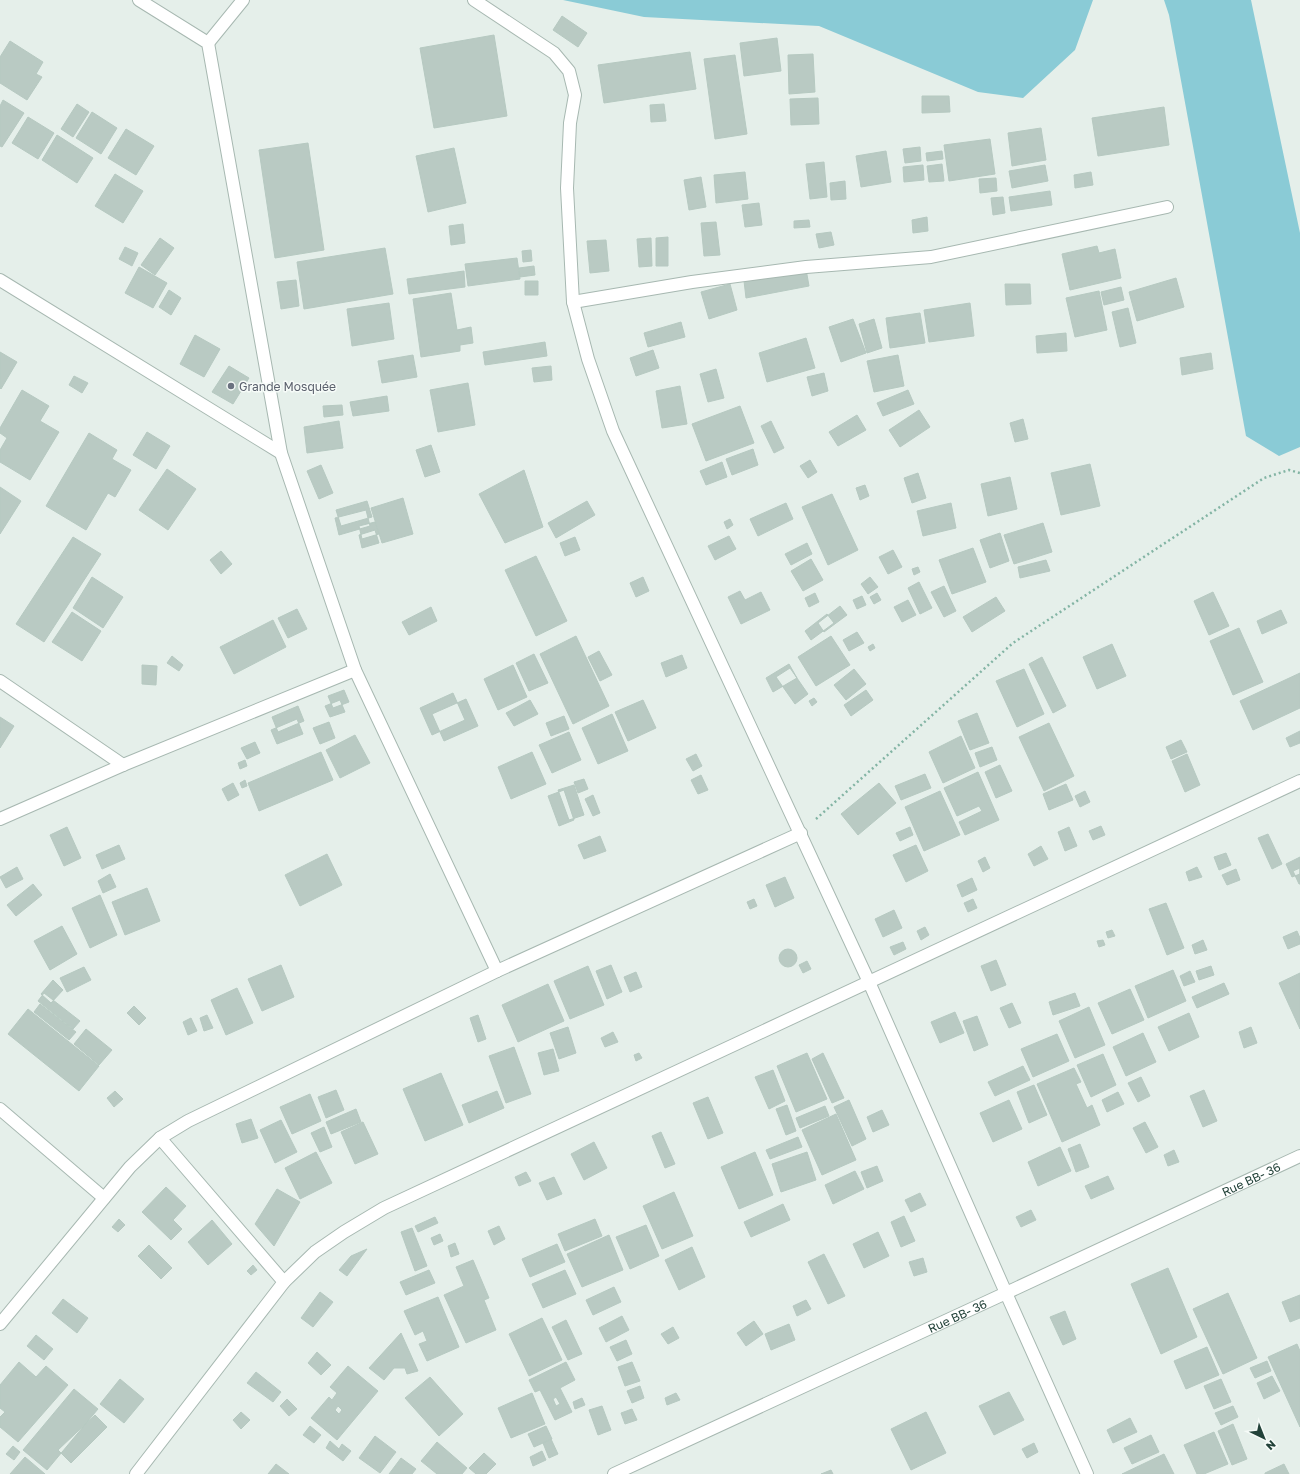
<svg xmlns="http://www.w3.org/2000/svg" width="1300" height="1474" font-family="'Golos Text',sans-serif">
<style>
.water{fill:#8acbd6}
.building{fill:#b9cac3;stroke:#b6c9c1;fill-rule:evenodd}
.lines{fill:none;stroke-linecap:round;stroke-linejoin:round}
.street-casing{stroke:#a7b8b1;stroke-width:14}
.path{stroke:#83b4a4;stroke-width:2.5;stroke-dasharray:2 3;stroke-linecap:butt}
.street{stroke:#fff;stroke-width:12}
.worship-dot{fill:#6b7280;stroke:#f6fbf8;stroke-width:1.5}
.labels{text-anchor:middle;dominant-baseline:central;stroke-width:3;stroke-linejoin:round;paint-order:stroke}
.worship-label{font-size:12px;fill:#5b616d;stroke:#f6fbf8;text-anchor:start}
.street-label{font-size:12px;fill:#224239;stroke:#f6fbf8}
</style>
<rect width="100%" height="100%" fill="#e5efea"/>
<path class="water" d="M563,0H1093L1075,50L1023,98L978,92L819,26L644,17Z
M1164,0H1251L1300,233V447L1279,456L1246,436L1169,15Z"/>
<path class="building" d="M562,16L587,33L578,47L553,30Z
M494,35L507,116L434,128L420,48Z
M777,38L781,71L744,76L740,43Z
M10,41L43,62L36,74L42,77L27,100L0,83V57Z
M690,52L696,89L604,103L598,65Z
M813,54L815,92L789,94L788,55Z
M735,55L747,134L715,139L704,59Z
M922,96H949L950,112L922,113Z
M818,98L819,124L791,125L790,99Z
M3,100L24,113L2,147L0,146V106Z
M77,104L89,112L73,137L61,129Z
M664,104L666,121L651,122L650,105Z
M1164,107L1169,145L1098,156L1092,118Z
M92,112L117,128L101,154L76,138Z
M28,117L54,133L38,159L12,143Z
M1041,128L1046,160L1012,166L1008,133Z
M126,129L154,146L136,175L108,158Z
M57,135L93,158L77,183L42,160Z
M990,139L995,174L949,181L944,145Z
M308,143L324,250L275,258L259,150Z
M920,147L921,161L905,163L903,149Z
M454,148L466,203L428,212L416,156Z
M886,151L891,182L861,187L856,156Z
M942,151L943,159L927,161L926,153Z
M824,162L827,197L810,199L806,164Z
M942,164L944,181L929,182L927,166Z
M923,165L924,180L904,182L903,167Z
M1045,165L1048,181L1012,188L1009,171Z
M745,172L748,199L716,203L714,175Z
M1091,172L1093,185L1075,188L1074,175Z
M115,174L143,191L123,223L95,206Z
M701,177L706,207L689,210L684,180Z
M996,178L997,191L980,193L979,179Z
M845,181L846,199L831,200L830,183Z
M1050,191L1052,205L1011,211L1009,197Z
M1003,197L1005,213L993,215L991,198Z
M759,203L762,225L745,227L742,205Z
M927,217L928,231L913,233L912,220Z
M809,220L810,227L794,228V221Z
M716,222L720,255L704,256L701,223Z
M463,224L465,243L451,245L449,226Z
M831,232L834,245L819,248L816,234Z
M668,237V266H656V238Z
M160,238L174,248L155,275L141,265Z
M651,238L652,266L639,267L637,239Z
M606,240L609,271L590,273L587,241Z
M1097,246L1099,253L1115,249L1121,278L1070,290L1062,254Z
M125,247L138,253L132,266L119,259Z
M385,248L393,294L304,309L297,262Z
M531,250L532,261L523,262L522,251Z
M517,258L520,279L468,286L465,264Z
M534,266L535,275L520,277L519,268Z
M139,267L167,283L153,308L125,293Z
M806,269L809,286L746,298L744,281Z
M464,271L465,287L409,294L407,279Z
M1176,278L1184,307L1137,321L1129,292Z
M296,280L299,306L281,309L277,282Z
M525,281H538V295H525Z
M730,284L737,310L709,319L701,292Z
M1005,284H1030L1031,304L1006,305Z
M1121,287L1124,300L1104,305L1101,292Z
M169,290L181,298L171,315L159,307Z
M1099,291L1107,330L1075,337L1066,298Z
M451,293L457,330L471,327L473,343L460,345V351L421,357L413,299Z
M389,303L394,339L352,346L347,309Z
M970,303L974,336L929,342L924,310Z
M1128,308L1136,343L1120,347L1112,312Z
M920,313L925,343L890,348L886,318Z
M853,319L866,353L841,362L829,327Z
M874,319L882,348L867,353L859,324Z
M681,322L685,337L648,347L644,333Z
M1066,333L1067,351L1037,353L1036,336Z
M195,335L220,349L204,377L180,364Z
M806,338L815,368L767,382L759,353Z
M545,342L547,356L485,365L483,352Z
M653,350L659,368L636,376L630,358Z
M0,352L17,362L1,389L0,388Z
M1211,353L1213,369L1182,375L1180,358Z
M413,355L417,377L382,383L378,361Z
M898,355L904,386L874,392L867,361Z
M229,366L249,378L233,404L212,392Z
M551,366L552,380L534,382L532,368Z
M716,369L724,398L708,402L700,374Z
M824,373L828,391L812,396L807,377Z
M74,376L88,383L82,393L69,385Z
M468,383L475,425L438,432L430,390Z
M680,386L687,424L662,428L656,391Z
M22,390L49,406L40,421L59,432L30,480L0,462V450L7,438L0,433V428Z
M908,390L914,404L883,416L877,403Z
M387,396L389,411L353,416L350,402Z
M342,405L343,415L324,417L323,406Z
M740,406L754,443L706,461L692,424Z
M919,410L930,427L900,447L889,430Z
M857,415L866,430L838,446L829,432Z
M1023,419L1028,439L1015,442L1010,423Z
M339,421L343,448L307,453L304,427Z
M771,421L784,448L774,453L761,426Z
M147,432L170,446L156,469L133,455Z
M89,433L117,450L112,459L131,470L115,497L108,493L86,530L46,506Z
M431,445L440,472L425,477L416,450Z
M753,449L758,465L732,475L726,459Z
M810,460L817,472L808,478L800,466Z
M722,462L727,477L706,485L700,471Z
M1090,464L1100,506L1061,515L1051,473Z
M321,465L333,493L319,499L307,471Z
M167,469L196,489L168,530L139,510Z
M524,470L543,527L505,543L479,494Z
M918,473L926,498L912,503L904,478Z
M1010,477L1017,509L988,516L981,484Z
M865,485L869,496L860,500L856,488Z
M0,487L21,501L0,534Z
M832,494L858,550L828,565L802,507Z
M403,498L413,534L382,543L371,508Z
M367,501L372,517L341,526L336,510Z
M587,501L595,515L556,538L548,523Z
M786,503L793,519L758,536L750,519Z
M951,503L956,528L923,536L917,511Z
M366,510L370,526L339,535L335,518Z
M730,519L733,525L727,529L724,522Z
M375,522L379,534L362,539L359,526Z
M1043,523L1052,552L1014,564L1004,535Z
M375,530L379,543L362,548L359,535Z
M1000,533L1009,561L990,568L980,540Z
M729,536L736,549L715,560L708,546Z
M73,537L101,554L44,642L16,624Z
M575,537L580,550L565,556L560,543Z
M807,543L812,554L791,565L785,554Z
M973,548L986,582L952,594L939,560Z
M893,550L902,567L888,574L879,557Z
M221,551L232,564L221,574L210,560Z
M536,556L567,621L536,636L505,570Z
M811,559L823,580L803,591L791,571Z
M1046,560L1050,571L1020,578L1018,567Z
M918,567L920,572L914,575L912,569Z
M92,577L123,597L103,628L73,608Z
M643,577L649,591L636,597L630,583Z
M870,577L878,587L868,594L861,584Z
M919,582L932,608L920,614L908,588Z
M944,586L956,611L944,617L931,592Z
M740,591L745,600L761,592L770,610L741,624L728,597Z
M1213,592L1229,626L1209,635L1194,601Z
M815,593L819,602L809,607L805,598Z
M877,593L881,600L874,604L870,597Z
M862,596L866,605L857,609L853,600Z
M996,597L1005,611L972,632L963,617Z
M908,600L916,615L902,622L894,607Z
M840,606L847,615L824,632L818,623Z
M431,607L437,621L409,635L402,622Z
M297,609L307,629L288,638L278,618Z
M1281,610L1287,623L1262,634L1257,621Z
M72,612L101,631L82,661L52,642Z
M827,614L834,623L811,640L805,631Z
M273,620L286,647L234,674L220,647Z
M1239,628L1263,682L1233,695L1210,641Z
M857,632L864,643L849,651L843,640Z
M576,636L609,706L573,724L540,654Z
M831,636L850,665L816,686L798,657Z
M873,644L875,648L870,651L868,647Z
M1112,644L1126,676L1097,689L1083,657Z
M599,651L612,675L600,681L588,657Z
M534,654L548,683L529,691L516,663Z
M682,655L687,668L666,677L661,663Z
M172,656L183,665L179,671L167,663Z
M1042,657L1066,706L1053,713L1029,664Z
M789,664L797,678L773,692L766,678Z
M142,665L157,666L156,685L142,684Z
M513,665L527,697L498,710L484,679Z
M790,668L808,694L795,704L776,677Z
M854,669L866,684L846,700L834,685Z
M1024,669L1044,714L1017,727L996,681Z
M1300,673V708L1253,730L1240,701Z
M344,690L349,702L333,708L328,696Z
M866,690L873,700L851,716L844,705Z
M453,693L465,720L432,735L420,708Z
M814,698L817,702L812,706L809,701Z
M466,699L478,726L444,741L432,714Z
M340,700L345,712L330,717L325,706Z
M530,700L538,714L514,726L506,713Z
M643,700L656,728L628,741L615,712Z
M298,706L304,721L278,732L272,717Z
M977,713L989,743L970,750L958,721Z
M612,714L628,751L598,764L582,728Z
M564,716L569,729L551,736L546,723Z
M0,717L14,726L0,748Z
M297,719L303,734L277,744L271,730Z
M329,722L335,738L320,744L313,728Z
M1049,723L1074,776L1044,791L1019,737Z
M1300,731V743L1290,747L1286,738Z
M569,732L581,760L552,773L539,745Z
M355,735L370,763L340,778L326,750Z
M961,736L975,768L943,783L929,752Z
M1181,740L1187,752L1171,759L1166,747Z
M255,742L260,753L247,759L241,748Z
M992,747L997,760L980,767L975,753Z
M321,752L333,780L259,811L248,783Z
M532,752L546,784L511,799L498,767Z
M696,754L702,766L693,771L686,759Z
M1187,754L1200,785L1185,792L1172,761Z
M245,760L247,766L240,769L238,763Z
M1000,765L1012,791L996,798L985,772Z
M978,772L999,820L965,835L959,822L982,811L979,806L957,816L944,788Z
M925,774L931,788L901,800L895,786Z
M701,775L708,790L698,794L691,780Z
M584,779L588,789L578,793L574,782Z
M245,780L247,786L242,788L240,783Z
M233,783L239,795L228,801L222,789Z
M879,783L896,803L858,835L841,814Z
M1066,784L1073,800L1049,810L1043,794Z
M574,785L584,815L569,820L558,790Z
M564,790L574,820L559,826L548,796Z
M940,791L960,835L924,851L905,807Z
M1085,791L1090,802L1080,807L1075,796Z
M593,795L600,813L593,816L585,799Z
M1101,826L1105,835L1093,840L1089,831Z
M67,827L81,858L64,866L50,835Z
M910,827L913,835L900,841L896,833Z
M1069,827L1077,846L1065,851L1058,832Z
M1268,834L1282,864L1272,869L1258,838Z
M600,836L606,851L584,859L578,845Z
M119,845L125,859L102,869L96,855Z
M916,845L928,871L906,882L893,855Z
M1041,846L1048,859L1034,866L1028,854Z
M1226,853L1231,865L1219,870L1214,857Z
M327,854L342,885L300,906L285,875Z
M985,857L990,868L983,872L978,861Z
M1300,857V874L1292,877L1286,864Z
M17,867L23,879L6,888L0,877Z
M1197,867L1202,877L1189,881L1186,872Z
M1300,868V884H1299L1293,871Z
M1236,869L1240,880L1227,885L1222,875Z
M110,874L116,887L103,893L98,881Z
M785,877L794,898L775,907L766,885Z
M972,878L977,890L962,897L957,885Z
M33,884L42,895L16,916L7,905Z
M147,888L160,921L125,935L112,902Z
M100,895L117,935L90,948L72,908Z
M754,899L757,906L750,909L747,902Z
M973,899L977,908L968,912L964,903Z
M1166,903L1184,948L1167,955L1149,909Z
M894,910L902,928L883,937L875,919Z
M62,926L77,954L50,970L34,941Z
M925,927L929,935L921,940L917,931Z
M1112,930L1115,936L1108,938L1106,932Z
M1297,931L1300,938V944L1288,949L1283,937Z
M1103,940L1105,945L1099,947L1097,941Z
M1203,940L1207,950L1195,954L1192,945Z
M903,942L906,949L894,955L890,947Z
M779 958a9 9 0 1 1 18 0a9 9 0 1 1-18 0Z
M996,960L1006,985L991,991L981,966Z
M807,961L811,969L803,973L799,965Z
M281,965L294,997L262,1011L248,979Z
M611,965L622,992L607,999L596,971Z
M588,966L604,1005L570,1019L554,981Z
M1211,966L1214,975L1199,980L1196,971Z
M84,967L91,980L67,992L60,978Z
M1173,970L1186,1001L1148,1018L1135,986Z
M1190,971L1195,982L1184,986L1180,976Z
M636,972L642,987L630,992L624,977Z
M1300,973V1029L1279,983Z
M53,980L63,990L51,1003L41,994Z
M1224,983L1229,994L1197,1008L1192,997Z
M548,984L564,1021L518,1042L502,1005Z
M237,988L253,1023L226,1035L211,1000Z
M1130,989L1144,1020L1112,1034L1098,1003Z
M44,993L80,1021L73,1029L38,1001Z
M1075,993L1080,1006L1053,1015L1049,1002Z
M1012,1003L1021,1023L1009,1028L1000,1008Z
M40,1004L76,1032L69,1040L34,1012Z
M134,1006L146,1018L139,1025L127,1013Z
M1089,1007L1105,1045L1075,1058L1059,1021Z
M28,1009L99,1066L79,1091L8,1034Z
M955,1012L964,1033L940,1043L931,1022Z
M1189,1013L1199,1037L1169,1051L1158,1027Z
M207,1015L213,1028L204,1031L200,1018Z
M478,1015L486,1039L478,1042L470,1018Z
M977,1016L988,1045L974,1051L963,1021Z
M191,1018L197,1031L188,1035L183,1022Z
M568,1027L576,1053L559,1059L550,1033Z
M1251,1027L1257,1043L1244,1048L1239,1032Z
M86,1029L112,1050L99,1065L74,1044Z
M613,1032L618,1042L605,1047L601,1038Z
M1143,1033L1156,1062L1126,1076L1113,1047Z
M1057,1034L1069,1061L1033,1077L1021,1049Z
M514,1047L531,1094L506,1103L489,1056Z
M553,1049L559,1071L544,1075L538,1053Z
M639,1053L642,1058L636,1061L634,1055Z
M807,1053L827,1099L796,1112L777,1066Z
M823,1053L844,1098L832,1103L812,1059Z
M1103,1054L1116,1085L1091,1097L1077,1065Z
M1023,1066L1030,1080L995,1096L988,1082Z
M1074,1068L1081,1082L1076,1084L1087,1108L1092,1105L1100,1125L1062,1142L1037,1084Z
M773,1070L785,1101L769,1109L755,1077Z
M441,1073L463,1125L425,1141L403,1089Z
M1141,1077L1150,1096L1138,1102L1128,1083Z
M1034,1085L1047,1115L1029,1123L1017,1092Z
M336,1090L344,1110L326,1118L318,1097Z
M1204,1090L1217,1121L1203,1127L1190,1096Z
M115,1091L123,1099L114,1107L107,1098Z
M497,1091L504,1108L469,1123L462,1105Z
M1118,1092L1124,1104L1107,1112L1102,1100Z
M310,1094L321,1121L292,1134L280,1107Z
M708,1097L723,1133L708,1139L693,1103Z
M849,1100L866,1139L852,1146L834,1107Z
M1009,1100L1022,1129L993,1142L980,1113Z
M787,1105L796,1131L786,1135L776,1109Z
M825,1106L829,1116L800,1128L796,1118Z
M356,1109L361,1122L331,1134L326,1122Z
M882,1110L889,1125L873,1132L867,1117Z
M836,1114L856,1160L822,1175L802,1130Z
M251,1119L258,1138L242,1143L236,1124Z
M281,1120L297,1152L275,1163L260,1130Z
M363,1122L378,1154L355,1164L341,1132Z
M1145,1122L1158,1147L1146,1153L1133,1128Z
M324,1127L332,1147L320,1152L311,1133Z
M661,1132L675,1164L665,1168L652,1136Z
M798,1137L802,1147L770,1159L766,1150Z
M594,1142L607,1168L584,1180L571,1154Z
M1080,1144L1089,1167L1076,1172L1068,1149Z
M1060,1147L1071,1171L1038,1186L1028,1162Z
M1174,1150L1179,1162L1168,1166L1164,1155Z
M316,1152L332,1183L300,1199L285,1168Z
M755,1152L773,1195L739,1209L721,1167Z
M807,1152L816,1180L781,1192L772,1164Z
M877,1166L883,1181L867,1188L861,1172Z
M855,1171L864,1189L833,1204L825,1185Z
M526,1172L531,1181L519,1186L515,1177Z
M1108,1176L1114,1189L1091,1199L1085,1186Z
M554,1177L562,1194L547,1200L539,1183Z
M166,1187L186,1206L173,1220L182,1229L171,1240L142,1212Z
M277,1189L300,1202L274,1246L255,1224Z
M674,1192L693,1236L662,1249L643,1206Z
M920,1193L926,1205L911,1212L905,1200Z
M783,1204L790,1220L751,1237L744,1222Z
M1031,1210L1036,1220L1021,1227L1016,1217Z
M904,1216L915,1241L901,1247L891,1222Z
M435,1217L438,1223L418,1232L415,1226Z
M119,1219L125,1225L118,1232L112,1227Z
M595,1219L602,1236L565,1251L558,1234Z
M212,1220L232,1244L208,1265L188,1242Z
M646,1225L659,1256L630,1269L616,1237Z
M499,1226L505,1239L494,1245L488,1231Z
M412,1228L427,1266L415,1271L401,1232Z
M878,1232L889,1256L864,1268L853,1244Z
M440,1234L443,1241L434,1245L431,1238Z
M609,1235L623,1270L582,1287L567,1254Z
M455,1243L459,1254L451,1257L448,1246Z
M557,1244L565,1262L530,1277L522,1259Z
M149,1245L172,1268L161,1279L138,1256Z
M692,1247L705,1277L679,1290L665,1260Z
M367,1249L347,1276L339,1270L351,1256Z
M824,1254L845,1296L828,1304L808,1262Z
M923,1258L927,1272L914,1276L909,1262Z
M473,1260L489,1298L484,1300L496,1330L466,1343L444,1295L464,1286L456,1267Z
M253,1265L257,1270L251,1275L247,1271Z
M1168,1268L1197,1337L1161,1354L1131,1284Z
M429,1270L435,1283L406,1295L400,1282Z
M565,1270L576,1294L543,1308L532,1284Z
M614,1287L621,1302L593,1315L586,1300Z
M320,1292L333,1302L313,1327L301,1318Z
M1228,1293L1257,1358L1223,1374L1193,1309Z
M1300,1295V1318L1290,1322L1282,1302Z
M438,1297L459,1347L427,1361L419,1344L427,1341L423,1331L415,1335L404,1311Z
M63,1299L88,1318L77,1333L52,1313Z
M806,1300L811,1309L797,1316L793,1306Z
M1065,1311L1076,1339L1063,1345L1050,1317Z
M622,1316L629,1330L606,1342L599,1328Z
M542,1318L562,1360L529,1376L509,1334Z
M566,1320L582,1354L568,1360L552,1327Z
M754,1321L763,1334L746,1346L737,1333Z
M789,1324L795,1340L771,1350L765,1334Z
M673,1327L679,1338L668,1344L661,1334Z
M401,1333L418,1371L407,1374L405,1368H394L384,1380L369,1368Z
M36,1335L53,1349L44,1360L27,1346Z
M626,1340L632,1354L617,1361L610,1347Z
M1297,1344L1300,1351V1427L1268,1357Z
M1207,1347L1219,1375L1186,1389L1174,1361Z
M317,1352L331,1365L321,1375L308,1363Z
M1267,1361L1271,1371L1255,1378L1250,1368Z
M19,1362L36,1377L46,1366L68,1385L18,1442L0,1427V1417L5,1412L0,1408V1385Z
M566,1362L575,1380L560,1388L572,1412L555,1420L540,1390L535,1392L529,1380ZM556,1397L560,1404L556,1406L553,1399Z
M632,1362L640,1381L625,1386L618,1367Z
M348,1366L378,1391L337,1440L311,1418L329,1397L332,1400L337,1393L330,1387ZM338,1406L342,1410L339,1414L335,1410Z
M256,1372L281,1392L273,1402L247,1383Z
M1272,1376L1280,1391L1264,1399L1257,1383Z
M430,1377L463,1414L439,1436L405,1398Z
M120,1379L144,1399L124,1423L100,1404Z
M1221,1379L1231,1402L1214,1409L1204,1386Z
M640,1386L644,1398L632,1403L627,1391Z
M74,1389L98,1409L47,1470L23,1450Z
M1009,1392L1024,1420L994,1435L979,1406Z
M532,1393L545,1424L511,1438L498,1408Z
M676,1393L680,1400L667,1405L665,1398Z
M582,1398L585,1405L575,1409L573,1402Z
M287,1399L297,1409L289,1416L280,1406Z
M602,1406L611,1430L598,1435L589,1410Z
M1233,1406L1238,1417L1221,1425L1215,1413Z
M632,1409L637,1420L625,1424L621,1413Z
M241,1412L250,1420L241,1429L233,1420Z
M926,1412L946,1453L911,1470L891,1429Z
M95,1415L107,1427L71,1463L58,1450Z
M1130,1418L1137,1432L1113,1443L1107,1430Z
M1233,1424L1247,1459L1232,1465L1218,1431Z
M310,1426L321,1435L314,1443L303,1435Z
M546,1426L552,1439L534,1447L528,1434Z
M1214,1432L1228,1464L1204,1474H1197L1184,1445Z
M1151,1435L1159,1452L1132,1464L1124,1448Z
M375,1436L396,1452L380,1473L359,1458Z
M551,1439L558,1454L549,1458L543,1443Z
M330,1441L339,1449L342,1444L351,1451L343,1461L326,1448Z
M437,1442L467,1468L462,1474H437L421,1461Z
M1034,1443L1038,1452L1027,1458L1022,1449Z
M13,1446L20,1452L14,1460L6,1454Z
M542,1451L546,1460L533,1466L530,1457Z
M484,1453L496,1464L486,1474H476L469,1468Z
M1164,1454L1174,1474H1122Z
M25,1457L45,1474H10Z
M401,1458L416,1469L412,1474H389Z
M276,1464L289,1474H268Z
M1284,1464L1289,1474H1265V1473Z
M831,1470L833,1474H821Z"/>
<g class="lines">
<g class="street-casing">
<g id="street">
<path d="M139,0L208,43L281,453L355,670L497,971"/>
<path d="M474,0L554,53L569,71L575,95L570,123L567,188L573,302L588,359L613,431L869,982L1006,1293L1087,1474"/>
<path d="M208,43L243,0"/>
<path d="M0,280L281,453"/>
<path d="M573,302L692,282L806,267L931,257L1167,207"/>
<path d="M0,681L123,765"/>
<path d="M0,819L123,765L355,670"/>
<path d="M0,1109L104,1198"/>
<path d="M160,1138L284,1282"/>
<path d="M0,1324L130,1167L160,1138L188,1121L497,971L801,833"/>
<path d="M136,1474L284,1282L315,1252L344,1232L384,1208L1300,781"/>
<path id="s1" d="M614,1474L1006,1293L1300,1156"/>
</g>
</g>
<path class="path" d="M816,819L1013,643L1264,478L1289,470L1300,473"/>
<use href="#street" class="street"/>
</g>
<circle class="worship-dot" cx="231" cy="386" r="4"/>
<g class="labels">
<g class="worship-label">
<text x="239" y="386">Grande Mosquée</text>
</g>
<g class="street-label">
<text stroke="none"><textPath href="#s1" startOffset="702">Rue BB- 36</textPath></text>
<text stroke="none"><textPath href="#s1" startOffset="378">Rue BB- 36</textPath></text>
</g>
</g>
<g transform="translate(1264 1438) rotate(137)" stroke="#f6fbf8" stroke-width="3" paint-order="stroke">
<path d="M0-3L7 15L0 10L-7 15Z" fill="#224239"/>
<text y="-6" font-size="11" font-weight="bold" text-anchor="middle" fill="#224239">N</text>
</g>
</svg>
